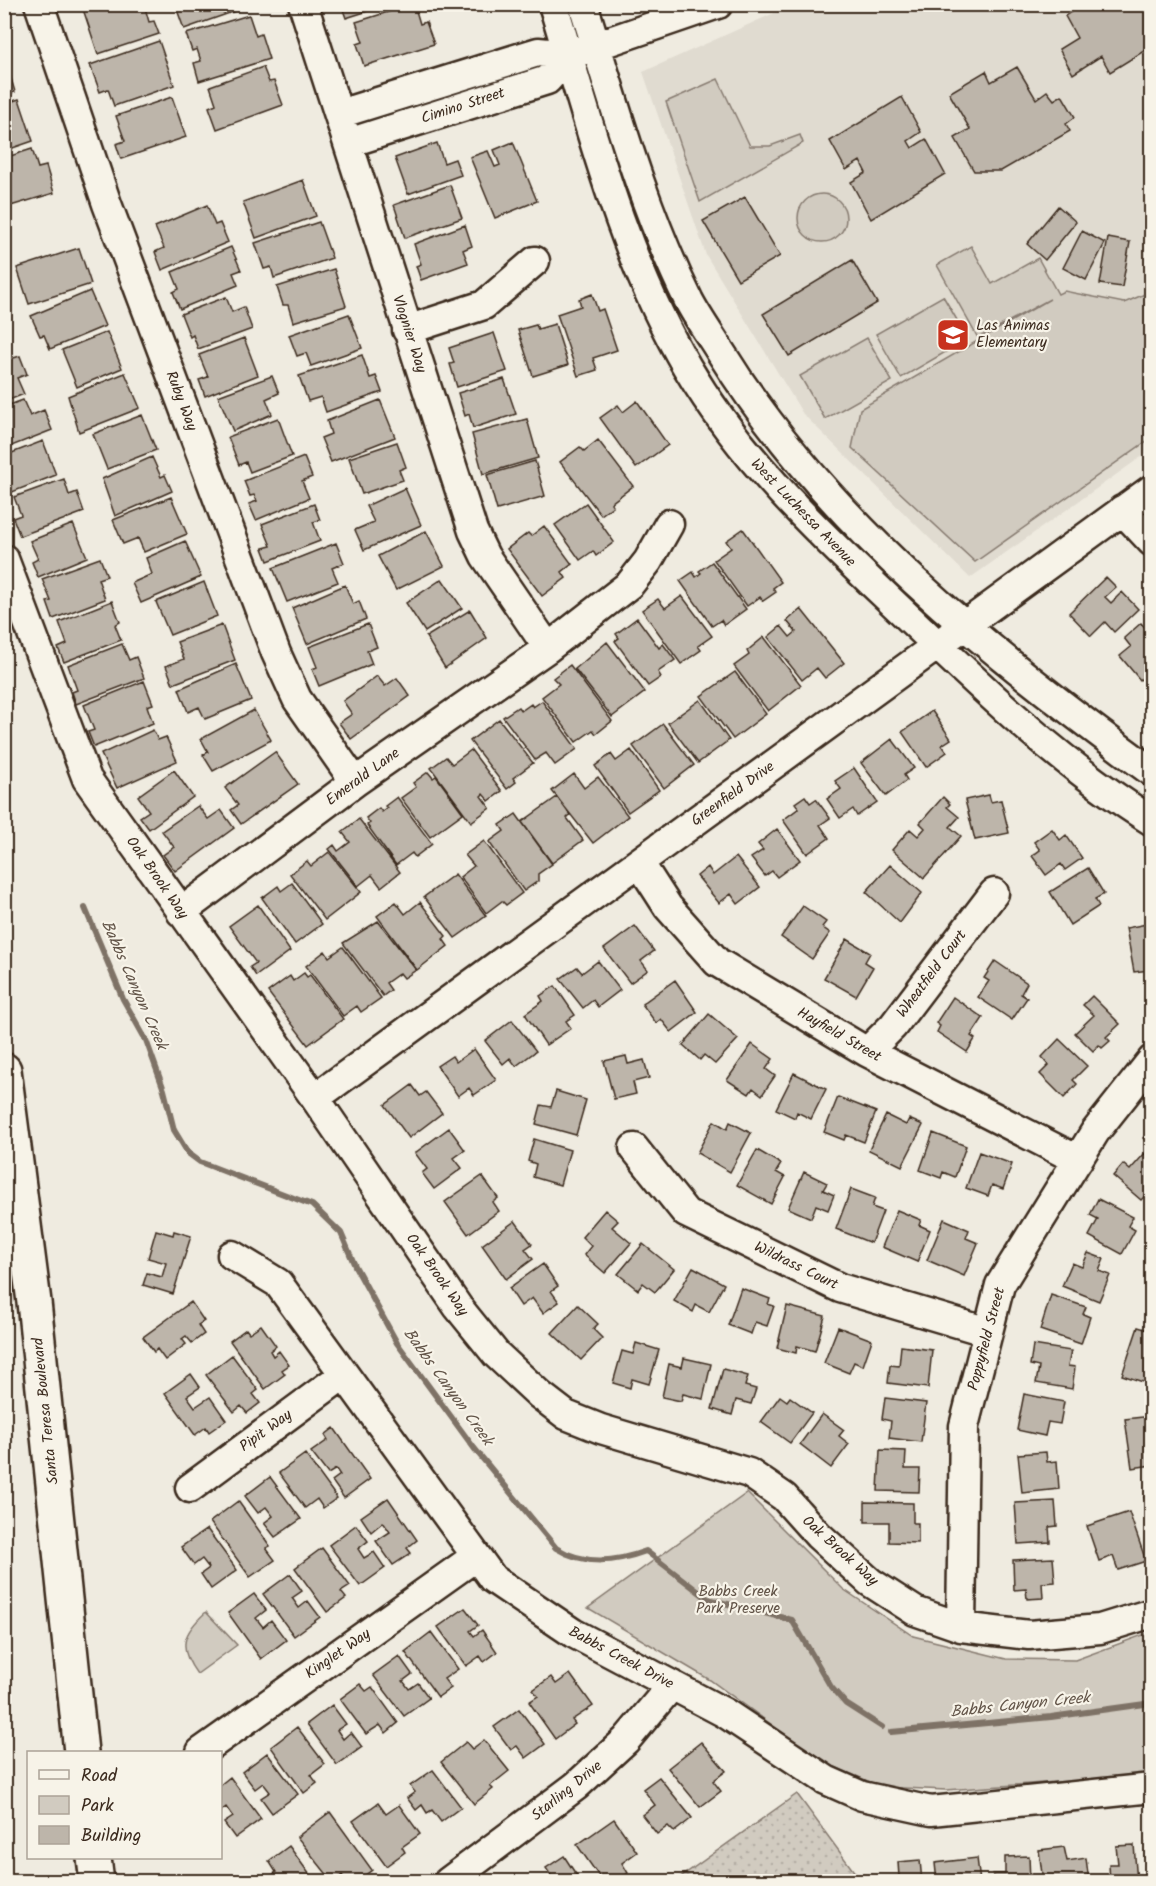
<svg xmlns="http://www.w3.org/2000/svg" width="1156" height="1886" font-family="Kalam,sans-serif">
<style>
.built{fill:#e0dbd0}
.grass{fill:url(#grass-dots);stroke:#867a6f;stroke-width:1.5}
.green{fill:#d1cbc0;stroke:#867a6f;stroke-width:1.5}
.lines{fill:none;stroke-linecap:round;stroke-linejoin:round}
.stream{stroke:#7e7266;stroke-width:6}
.building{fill:#bdb5aa;stroke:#3b2a1e;stroke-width:1.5}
.minor-casing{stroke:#3b2a1e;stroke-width:33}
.major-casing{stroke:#3b2a1e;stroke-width:38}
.minor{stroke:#f7f3e8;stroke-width:28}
.major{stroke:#f7f3e8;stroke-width:33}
.labels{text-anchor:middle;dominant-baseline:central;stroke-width:4.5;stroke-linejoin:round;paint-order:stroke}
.street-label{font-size:15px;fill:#3b2a1e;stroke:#f7f3e8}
.poi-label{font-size:15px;fill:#3b2a1e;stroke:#f7f3e8;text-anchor:start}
.park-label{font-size:15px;fill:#605246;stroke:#f7f3e8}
.water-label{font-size:16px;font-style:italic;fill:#625448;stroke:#f7f3e8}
</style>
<defs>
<pattern id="grass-dots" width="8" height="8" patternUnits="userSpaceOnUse" patternTransform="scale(1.5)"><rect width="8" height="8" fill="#d1cbc0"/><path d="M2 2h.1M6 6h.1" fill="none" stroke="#b4aea5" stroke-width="1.8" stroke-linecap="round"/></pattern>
</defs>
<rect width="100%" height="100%" fill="#efebe0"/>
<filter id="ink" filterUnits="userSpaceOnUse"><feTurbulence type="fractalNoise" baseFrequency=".0167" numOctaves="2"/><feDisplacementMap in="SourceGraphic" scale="12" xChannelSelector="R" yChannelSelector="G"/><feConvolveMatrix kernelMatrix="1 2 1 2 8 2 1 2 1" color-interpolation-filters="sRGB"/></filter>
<g filter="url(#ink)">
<path class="built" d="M792,5H1151V450L970,578L803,414L706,255L643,72Z"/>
<path class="grass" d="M797,1794L861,1881H675Z"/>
<path class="green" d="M718,79L750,146H770L800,135L803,143L700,202L666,102Z
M798 218a24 24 0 1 1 48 0a24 24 0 1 1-48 0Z
M971,246L992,284L1038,258L1058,294L1064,291L1124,303L1152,291L1151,438L975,562L852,448L860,409L1050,299L978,338L937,265Z
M943,296L968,339L901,378L876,334Z
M867,338L892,381L825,419L800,376Z
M747,1493L843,1589L913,1636L1006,1659L1075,1660L1151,1632V1775L946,1790L882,1787L823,1762L710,1680L588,1608Z
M206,1612L237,1645L197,1674C177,1647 183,1633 206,1612Z"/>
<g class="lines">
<path class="stream" d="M85,908L123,999L146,1040L164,1090L174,1130L188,1153L200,1162L312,1205L341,1233L355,1266L397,1343L474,1448L556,1548C585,1566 616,1562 646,1551L708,1599L792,1620L831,1687L846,1704L882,1727
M891,1732L1051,1717L1152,1703"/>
</g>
<path class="building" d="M97,4H144L149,22L154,21L159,34L98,54L83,9Z
M175,4H247V7L184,29Z
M341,4H390L346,18Z
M414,4L420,24L426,22L434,44L364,66L357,44L363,42L356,22Z
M1083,4H1152V46L1110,72L1101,56L1073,74L1059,49L1077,38L1065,16Z
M249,15L256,36L261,34L269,59L199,81L194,63L201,61L197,49L192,51L186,34Z
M159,41L174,85L114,106L108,89L100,92L90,65Z
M4,55L15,92L4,95Z
M263,67L269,82L274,81L283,105L217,129L209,107L216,104L210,86Z
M1017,67L1036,99L1047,91L1054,100L1062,95L1075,117L1066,124L1070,131L1001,171H974L955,138L970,129L949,93L986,71L991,82Z
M172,97L186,137L121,159L116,144L125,141L116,116Z
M902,97L921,132L908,141L912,148L926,139L945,174L871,219L851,182L866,173L860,161L846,170L830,141Z
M19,99L33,141L4,151V104Z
M513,142L537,201L495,218L470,157L488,151L495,167L500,165L494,150Z
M437,143L444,163L455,159L461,175L408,194L395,158Z
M32,149L38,168L46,166L54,193L4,208V158Z
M303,180L316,216L256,238L243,202Z
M450,185L462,218L405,238L394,205Z
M745,197L780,256L738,280L703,221Z
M207,205L215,225L220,223L228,242L162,270L155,252L164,248L155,227Z
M1058,206L1076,222L1045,260L1027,244Z
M319,222L332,258L274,278L271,267L264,269L255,243Z
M465,225L472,246L463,250L468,263L421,280L416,266L421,264L414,244Z
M1082,231L1105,243L1086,280L1063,268Z
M1108,238L1130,242L1122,287L1100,284Z
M231,247L241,270L233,273L238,285L180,309L173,292L179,289L172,272Z
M79,248L91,284L29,304L17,268Z
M852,260L877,303L789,356L763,314Z
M334,269L346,306L293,322L288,305H283L277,287Z
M90,291L105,326L50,349L44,335L40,336L31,316Z
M592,294L598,311L603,309L617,350L593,358L597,370L578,376L557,314L581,306L579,299Z
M226,297L232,312L244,307L252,329L198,349L193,335L190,337L181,314Z
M349,314L362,348L311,366L306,353L297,356L289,335Z
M555,324L568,365L533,376L518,330L536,325L538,329Z
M107,332L122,368L77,387L62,350Z
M494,333L507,371L457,387L450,364L454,363L449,348Z
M244,338L258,375L205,396L199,380L208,377L199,355Z
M362,355L370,378L376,376L382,392L326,412L321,397L308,401L299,376Z
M20,356L27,374L17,378L24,394L4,402V361Z
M125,373L140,408L79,432L68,396Z
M272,376L279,393L266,399L272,414L233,431L218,396Z
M504,379L516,414L473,428L469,414L465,416L458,393Z
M23,400L30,416L44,410L52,430L4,449V407Z
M380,400L395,437L331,462L321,438L331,434L327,421Z
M637,401L668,445L636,468L600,418L618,405L623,412Z
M142,415L156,450L107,469L93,434Z
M278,418L292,456L250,472L246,462L239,465L228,437Z
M527,419L538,458L483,474L472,434Z
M598,440L633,486L611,503L613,506L601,515L560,462L580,447L584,451Z
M43,441L56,475L7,494L4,456Z
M397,442L406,467L399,470L403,480L362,494L349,458Z
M152,457L161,477L165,475L172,491L115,516L102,479Z
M304,457L312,477L302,481L309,498L256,520L249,504L257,501L254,495L250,496L244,481Z
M535,461L545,496L497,510L487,475Z
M64,479L69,495L77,492L84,512L20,536L13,518L21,515L14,497Z
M405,488L421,525L364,550L355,530L374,522L366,506Z
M171,497L187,534L144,552L138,538L123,544L113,520Z
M586,503L614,542L596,556L593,551L580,560L555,525Z
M314,504L320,520L313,522L320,541L268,561L263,548L271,546L262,524Z
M73,524L87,557L38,577L32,562L38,559L30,541Z
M544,526L572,564L562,572L566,578L542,596L507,549L528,533L531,536Z
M743,529L781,582L773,588L776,592L763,601L760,597L747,606L714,560L731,548L726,541Z
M426,531L444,566L396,590L378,556Z
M185,541L201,577L141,603L132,583L152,574L146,558Z
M336,543L344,563L332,568L338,582L287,602L273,568Z
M100,558L107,576L98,579L105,599L53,619L47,602L51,601L42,579Z
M712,562L746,609L724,625L721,620L712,626L680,581L693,572L696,577L701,573L699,571Z
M1106,577L1116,587L1105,597L1111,603L1122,592L1138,609L1114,632L1105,622L1091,636L1069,613Z
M442,579L462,608L425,632L406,603Z
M204,582L217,616L170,635L156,602Z
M345,585L353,604L359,601L366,619L307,644L292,608Z
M682,596L712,636L698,646L701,650L681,664L642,610L658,599L665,608Z
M112,601L120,622L115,625L121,640L64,662L58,648L67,644L59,622Z
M801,609L844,663L825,678L817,668L802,680L768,637L781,626L790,637L796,632L787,621Z
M470,610L487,638L445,668L426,637Z
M637,618L659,648L663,644L675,660L658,672L661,677L648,686L615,641L619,638L616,634Z
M1141,623L1152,635V670L1140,680L1120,656L1131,647L1124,638Z
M368,624L377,647L367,651L372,664L319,686L312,669L317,667L309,647Z
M222,625L235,660L173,684L166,666L184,659L177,642Z
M764,637L801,685L768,711L734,666L749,655L747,651Z
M607,642L645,692L612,717L575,669Z
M122,644L129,660L136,657L144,678L76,704L72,692L77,690L68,665Z
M236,664L251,700L205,719L199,707L188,712L179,689Z
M570,665L612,721L596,734L593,730L576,742L542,697L559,684L553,678Z
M735,672L766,714L733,739L701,696Z
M377,676L385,686L397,678L410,696L351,739L339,723L352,714L343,701Z
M144,681L153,704L147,706L153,723L94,747L88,732L94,730L84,705Z
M700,700L729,740L698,763L668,723Z
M542,701L577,749L555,765L546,753L535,760L503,717L518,707L521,711L531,704L533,707Z
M254,710L271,740L213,771L203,755L208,752L201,739Z
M932,711L951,739L942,745L947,752L926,767L902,732Z
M499,719L533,763L513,778L516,782L507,789L470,741Z
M663,724L694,765L664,788L633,746Z
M153,730L158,740L166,737L177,761L117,788L101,754Z
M892,739L914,768L904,775L907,780L886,796L861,763Z
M471,750L502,791L489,801L483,794L481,796L490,808L471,822L431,768L446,757L452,764Z
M631,750L659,790L628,812L595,766L611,754L616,761Z
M275,752L298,784L241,824L231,810L238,805L225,788Z
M854,768L877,802L857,816L853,809L840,818L827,799L841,789L835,781Z
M174,770L193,797L149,829L140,817L149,811L138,796Z
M428,772L433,778L436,776L463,813L430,837L401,798L416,787L413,783Z
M574,774L584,788L598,777L628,816L593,843L552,791Z
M989,795L991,802L1001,800L1009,833L975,840L965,800Z
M805,796L810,803L816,799L830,818L820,825L829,838L807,854L783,820L799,808L795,803Z
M397,797L432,844L415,857L412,853L396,865L367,825L370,823L366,818L379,808L382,812L387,808L385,806Z
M557,797L570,815L567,818L583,840L552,863L522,822Z
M943,797L950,804L947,807L959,817L950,827L961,836L924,878L892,850L910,829L918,836L925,828L920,823Z
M198,806L208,819L221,810L234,828L175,871L163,855L174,847L162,831Z
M516,814L552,864L538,874V881L524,891L489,842L504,831L500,825Z
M359,819L400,872L381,887L372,875L358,886L329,849L334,845L338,851L350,842L342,832Z
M777,829L800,860L777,877L772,871L765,876L751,858L763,850L758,844Z
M1052,829L1060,840L1066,835L1082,858L1065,870L1061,864L1046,875L1032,856L1040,850L1034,842Z
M484,841L522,893L506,905L502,901L486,913L460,877L474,866L465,855Z
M329,852L361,892L325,920L290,874L307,861L311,866Z
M736,857L760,887L738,904L731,894L719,903L697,876L708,867L713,875Z
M890,865L922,893L900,923L866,892Z
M1088,868L1104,894L1095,899L1099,906L1070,925L1050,892Z
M455,874L486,916L455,938L424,897Z
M292,883L322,924L295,944L262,898L278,886L281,891Z
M396,902L405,914L420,902L446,936L443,939L448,946L417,970L377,916Z
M258,905L290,951L256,976L250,967L256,963L229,926Z
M803,906L826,922L822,927L830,933L812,959L781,937Z
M378,921L416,970L404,978L400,973L386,983L391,990L383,996L343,943Z
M1152,923L1149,970L1134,972L1126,928Z
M635,926L654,951L641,961L648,970L630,983L604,949Z
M847,939L870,953L865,962L873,967L856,996L824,978Z
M343,947L381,998L361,1012L357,1006L343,1016L306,966L325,951L329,957Z
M598,961L620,990L598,1007L593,1000L583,1008L560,979L577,967L582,973Z
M995,961L1027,983L1021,994L1027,998L1012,1020L978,997L989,981L984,978Z
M304,973L307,977L310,975L343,1019L308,1045L268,992L290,976L293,981Z
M675,980L697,1012L671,1032L661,1019L656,1023L642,1004Z
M555,986L575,1015L566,1021L571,1028L546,1045L525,1014L543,1001L540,996Z
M1092,996L1120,1024L1106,1037L1110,1041L1102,1048L1099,1045L1093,1051L1075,1033L1094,1015L1083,1005Z
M953,997L983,1018L971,1036L975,1039L967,1052L937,1032L940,1026L936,1023Z
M709,1014L738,1039L715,1064L704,1055L700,1060L683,1045Z
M512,1020L536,1051L516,1066L510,1058L503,1064L485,1041Z
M1059,1039L1087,1066L1073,1080L1077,1084L1064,1098L1040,1074L1049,1065L1042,1057Z
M752,1044L773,1059L766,1069L775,1076L762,1095L753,1088L749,1094L727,1080Z
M474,1049L496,1080L474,1095L469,1088L458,1096L437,1066L452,1056L456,1062Z
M626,1056L628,1064L644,1060L649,1078L633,1082L636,1094L614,1099L604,1061Z
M794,1073L826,1089L811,1119L797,1112L795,1118L776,1109Z
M412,1085L420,1096L426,1092L442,1113L409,1138L385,1105Z
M556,1091L586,1100L576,1135L536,1124L541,1105L551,1107Z
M838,1097L876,1112L864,1142L846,1135L844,1140L824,1132Z
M886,1115L906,1125L909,1119L923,1125L902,1166L869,1150Z
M714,1121L727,1129L730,1122L751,1133L730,1172L697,1153Z
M449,1128L465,1150L454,1158L462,1168L434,1189L422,1173L427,1169L415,1153Z
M1152,1129V1146L1143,1138Z
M933,1133L966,1146L955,1177L943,1172L941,1178L920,1170Z
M534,1139L570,1150L560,1185L533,1177L536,1164L528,1161Z
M757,1150L781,1164L776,1172L785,1177L771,1204L737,1185Z
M979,1152L1012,1164L1003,1189L992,1185L988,1196L966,1188Z
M1145,1153L1152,1159V1196L1148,1193L1141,1200L1113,1176L1123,1164L1130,1170Z
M804,1172L827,1183L823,1190L834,1195L828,1210L816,1205L811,1218L788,1208Z
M482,1176L498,1198L493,1202L499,1211L468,1234L445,1202Z
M851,1189L875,1198L872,1207L883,1211L871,1243L836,1229Z
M1098,1199L1133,1217L1128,1226L1135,1230L1122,1254L1089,1236L1098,1219L1090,1215Z
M605,1210L618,1221L612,1227L631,1243L605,1273L584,1255L591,1246L582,1237Z
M897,1210L921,1220L919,1225L930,1230L917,1262L882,1247Z
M944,1219L969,1230L966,1238L978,1243L964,1276L927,1260Z
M515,1221L532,1244L525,1249L533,1259L506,1279L482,1245Z
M156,1230L173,1235L174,1231L191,1236L173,1294L143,1285L147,1273L162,1277L166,1263L148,1258Z
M643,1244L674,1269L655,1292L643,1283L638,1290L618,1274Z
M1088,1253L1104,1259L1099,1271L1110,1275L1099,1301L1062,1286L1072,1263L1082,1267Z
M543,1264L558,1286L551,1291L559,1302L543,1313L532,1298L521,1306L509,1288Z
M693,1267L724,1284L709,1312L696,1305L693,1312L674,1301Z
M741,1288L770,1299L768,1304L774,1306L767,1326L755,1322L751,1334L728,1325Z
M1051,1295L1086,1307L1083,1314L1090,1317L1081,1344L1040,1330Z
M191,1302L204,1321L198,1325L204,1334L192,1343L186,1336L182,1339L186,1344L165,1360L157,1349L154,1352L143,1337Z
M578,1305L598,1324L593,1329L602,1338L581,1360L552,1333Z
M787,1306L825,1316L815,1351L797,1346L796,1353L777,1348Z
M261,1325L276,1346L270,1351L273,1356L279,1351L289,1365L282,1370L285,1374L265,1389L230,1341L246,1329L249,1333Z
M838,1327L872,1340L863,1366L854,1362L849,1373L824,1363Z
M1138,1327L1152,1331V1385L1122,1375Z
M636,1343L659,1350L649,1384L632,1379L630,1388L613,1383L622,1351L633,1354Z
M1033,1345L1071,1351L1068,1366L1075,1367L1072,1389L1036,1383L1039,1367L1030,1365Z
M901,1346L932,1350L928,1388L888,1383L890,1365L899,1366Z
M232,1355L258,1390L253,1394L260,1403L247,1413L241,1406L234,1412L206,1375Z
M684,1358L711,1364L703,1399L683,1394L681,1401L662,1397L669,1364L682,1367Z
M723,1369L748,1376L745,1386L756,1389L751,1404L736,1400L732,1415L712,1409Z
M191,1374L200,1387L187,1396L195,1407L210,1397L226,1420L209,1432L206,1427L195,1435L165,1393Z
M1024,1394L1064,1402L1060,1424L1048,1422L1045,1436L1017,1430Z
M780,1396L787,1401L790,1397L812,1413L790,1443L761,1422Z
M885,1398L926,1403L921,1442L889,1438L891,1421L882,1419Z
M822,1414L844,1430L839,1436L849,1444L831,1468L800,1444Z
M1152,1416V1465L1132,1468L1125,1419Z
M334,1428L370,1479L344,1498L332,1481L340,1475L336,1469L328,1474L311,1452L328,1440L325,1435Z
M880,1450L906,1451L905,1469H920L919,1492L878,1491Z
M1046,1452L1047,1462L1057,1461L1059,1489L1022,1493L1018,1454Z
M305,1454L337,1498L323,1508L317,1499L305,1508L279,1473Z
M270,1477L301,1519L275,1537L264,1523L273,1516L266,1507L258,1513L245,1496Z
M1152,1495V1528L1144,1497Z
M388,1498L417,1540L407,1548L411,1553L393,1565L376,1541L390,1532L383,1522L371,1532L361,1517Z
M238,1501L270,1546L266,1548L275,1560L250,1577L210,1522Z
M1055,1501L1057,1526L1049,1527L1050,1542L1018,1544L1015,1503Z
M865,1502L913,1503V1523H918V1543L889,1542V1522H865Z
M1129,1512L1146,1561L1118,1570L1113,1556L1099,1561L1087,1526Z
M356,1525L368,1541L358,1549L364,1558L374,1552L385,1568L360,1586L329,1545Z
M207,1529L237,1570L211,1589L201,1574L209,1568L202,1559L194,1565L181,1547Z
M322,1548L350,1586L341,1592L346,1598L327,1612L295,1568Z
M1053,1558L1055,1582L1042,1583L1043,1598L1027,1599L1026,1589L1014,1590L1013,1560Z
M290,1574L302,1591L292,1598L299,1608L308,1601L320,1617L294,1636L263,1594Z
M254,1594L266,1610L256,1618L263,1627L271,1620L286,1640L261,1659L228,1613Z
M465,1608L478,1625L470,1631L474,1636L482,1630L497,1652L484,1662L480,1656L466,1666L438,1627Z
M431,1632L458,1669L444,1679L451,1688L438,1697L405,1652Z
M399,1656L412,1674L403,1681L409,1689L418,1683L429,1698L404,1716L373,1675Z
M570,1674L593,1706L572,1720L575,1724L555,1739L529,1702L538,1696L533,1690L551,1677L556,1684Z
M360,1684L366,1691L372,1687L398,1723L386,1733L380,1725L366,1734L340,1699Z
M332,1705L346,1724L337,1730L343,1739L351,1732L362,1747L337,1765L307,1724Z
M519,1709L545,1744L526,1758L517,1746L511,1750L494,1727Z
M297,1727L325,1764L311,1775L317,1783L304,1793L271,1747Z
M484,1740L509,1771L490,1786L493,1789L474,1804L441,1762L466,1742L472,1749Z
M701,1742L726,1771L713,1781L721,1791L700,1807L668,1768Z
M267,1753L298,1794L272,1813L261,1798L270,1792L263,1783L255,1789L242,1772Z
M433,1770L461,1807L441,1822L432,1810L427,1813L422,1805L416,1810L407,1798L415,1792L410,1786Z
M230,1777L261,1819L235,1838L224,1823L233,1817L226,1807L220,1812V1785Z
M659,1777L692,1818L674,1832L668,1826L657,1834L642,1815L655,1805L643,1789Z
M378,1803L386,1814L399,1805L420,1834L402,1847L405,1852L386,1866L353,1821Z
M330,1812L372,1870L356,1882H347L342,1875L333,1882L297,1837Z
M614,1819L637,1852L622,1863L628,1873L616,1882H603L577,1845Z
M1147,1843H1152V1882H1151Z
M1134,1845L1137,1882H1110L1109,1864H1118L1116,1846Z
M289,1846L315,1882H263L276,1872L269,1861Z
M1064,1847L1067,1861L1086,1858L1089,1882H1043L1039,1850Z
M564,1856L581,1882H555L546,1868Z
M1029,1856L1030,1882H994L993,1874H1005V1857Z
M977,1858L980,1882H937L935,1863Z
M920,1860L922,1882H891V1878L899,1877L898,1862Z"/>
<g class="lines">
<g class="minor-casing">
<path id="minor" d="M39,4L107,204L276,653L297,699L355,782
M303,4L473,531L485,556L548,648
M553,4C590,126 622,256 687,367C745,466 829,542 911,620C987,693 1062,765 1152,821
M583,4C615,105 642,206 689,301C698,318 710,335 720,351C826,523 991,654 1152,772
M339,114L538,52L569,55L718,4
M348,143L547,80L569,55
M407,330L484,305L535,261
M1122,510L1152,542
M4,559L87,779L315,1098L458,1307L496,1354L540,1395L566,1415L601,1429L749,1473L784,1497L818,1535L870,1582L915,1611L961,1627L1029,1635L1100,1629L1152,1613
M639,862L668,907L717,962L867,1052L1078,1160
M181,912L355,782L548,648L630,584L648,561L669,524
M867,1052L893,1026L994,893
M315,1098L1152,489
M634,1148L686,1213L840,1288L988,1332
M232,1255L278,1283L493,1579L573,1633L725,1713L826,1780L862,1796L931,1811L1152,1788
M190,1488L343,1375
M961,1627L964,1426L1000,1285L1095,1132L1152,1060
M201,1752L475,1557
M448,1882L576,1786L626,1740L672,1685"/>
</g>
<g class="major-casing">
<path id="major" d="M4,1070L34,1302L81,1752
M94,1858L97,1882"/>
</g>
<use href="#minor" class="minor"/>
<use href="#major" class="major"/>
</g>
</g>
<defs>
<g id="school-square" transform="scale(1.725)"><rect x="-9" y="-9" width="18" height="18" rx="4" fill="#c8321e" stroke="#f7f3e8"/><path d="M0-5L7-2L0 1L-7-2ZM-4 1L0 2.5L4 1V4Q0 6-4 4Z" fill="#fff"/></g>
</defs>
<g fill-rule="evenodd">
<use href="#school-square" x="953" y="335"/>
</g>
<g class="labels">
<g class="street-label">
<text transform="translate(463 106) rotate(-18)">Cimino Street</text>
<text transform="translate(409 334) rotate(72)">Vlognier Way</text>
<text transform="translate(181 401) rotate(69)">Ruby Way</text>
<text transform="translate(803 513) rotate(46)">West Luchessa Avenue</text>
<text transform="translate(363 777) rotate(-36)">Emerald Lane</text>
<text transform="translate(733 794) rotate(-36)">Greenfield Drive</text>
<text transform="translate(157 878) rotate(55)">Oak Brook Way</text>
<text transform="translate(932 974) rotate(-53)">Wheatfield Court</text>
<text transform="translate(839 1035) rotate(30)">Hayfield Street</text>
<text transform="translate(796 1266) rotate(26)">Wildrass Court</text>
<text transform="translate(437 1275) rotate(55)">Oak Brook Way</text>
<text transform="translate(987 1339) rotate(-75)">Poppyfield Street</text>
<text transform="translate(46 1411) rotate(-96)">Santa Teresa Boulevard</text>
<text transform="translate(266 1431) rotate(-36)">Pipit Way</text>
<text transform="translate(840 1551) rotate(42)">Oak Brook Way</text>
<text transform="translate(338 1654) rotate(-35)">Kinglet Way</text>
<text transform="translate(621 1658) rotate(28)">Babbs Creek Drive</text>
<text transform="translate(567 1791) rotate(-39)">Starling Drive</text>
</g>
<g class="poi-label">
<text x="976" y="326">Las Animas<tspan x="976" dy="17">Elementary</tspan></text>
</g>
<g class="park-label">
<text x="738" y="1592">Babbs Creek<tspan x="738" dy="17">Park Preserve</tspan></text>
</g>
<g class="water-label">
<text transform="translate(134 985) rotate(66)">Babbs Canyon Creek</text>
<text transform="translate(448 1387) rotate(54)">Babbs Canyon Creek</text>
<text transform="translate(1020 1705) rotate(-6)">Babbs Canyon Creek</text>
</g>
</g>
<rect width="1156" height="1886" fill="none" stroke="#f7f3e8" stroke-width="24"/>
<rect x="12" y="12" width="1132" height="1862" fill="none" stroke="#3b2a1e" stroke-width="2" filter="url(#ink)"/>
<rect x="27" y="1751" width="195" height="108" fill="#f7f3e8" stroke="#aca397" stroke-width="1.5"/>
<rect x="39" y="1770" width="30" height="9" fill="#f7f3e8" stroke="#aca397" stroke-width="1.5"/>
<text x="81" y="1781" font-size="18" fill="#3b2a1e">Road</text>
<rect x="39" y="1796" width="30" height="18" fill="#d1cbc0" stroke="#aca397" stroke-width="1.5"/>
<text x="81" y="1811" font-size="18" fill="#3b2a1e">Park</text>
<rect x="39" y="1826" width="30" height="18" fill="#bdb5aa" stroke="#aca397" stroke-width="1.5"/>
<text x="81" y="1841" font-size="18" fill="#3b2a1e">Building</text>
</svg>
